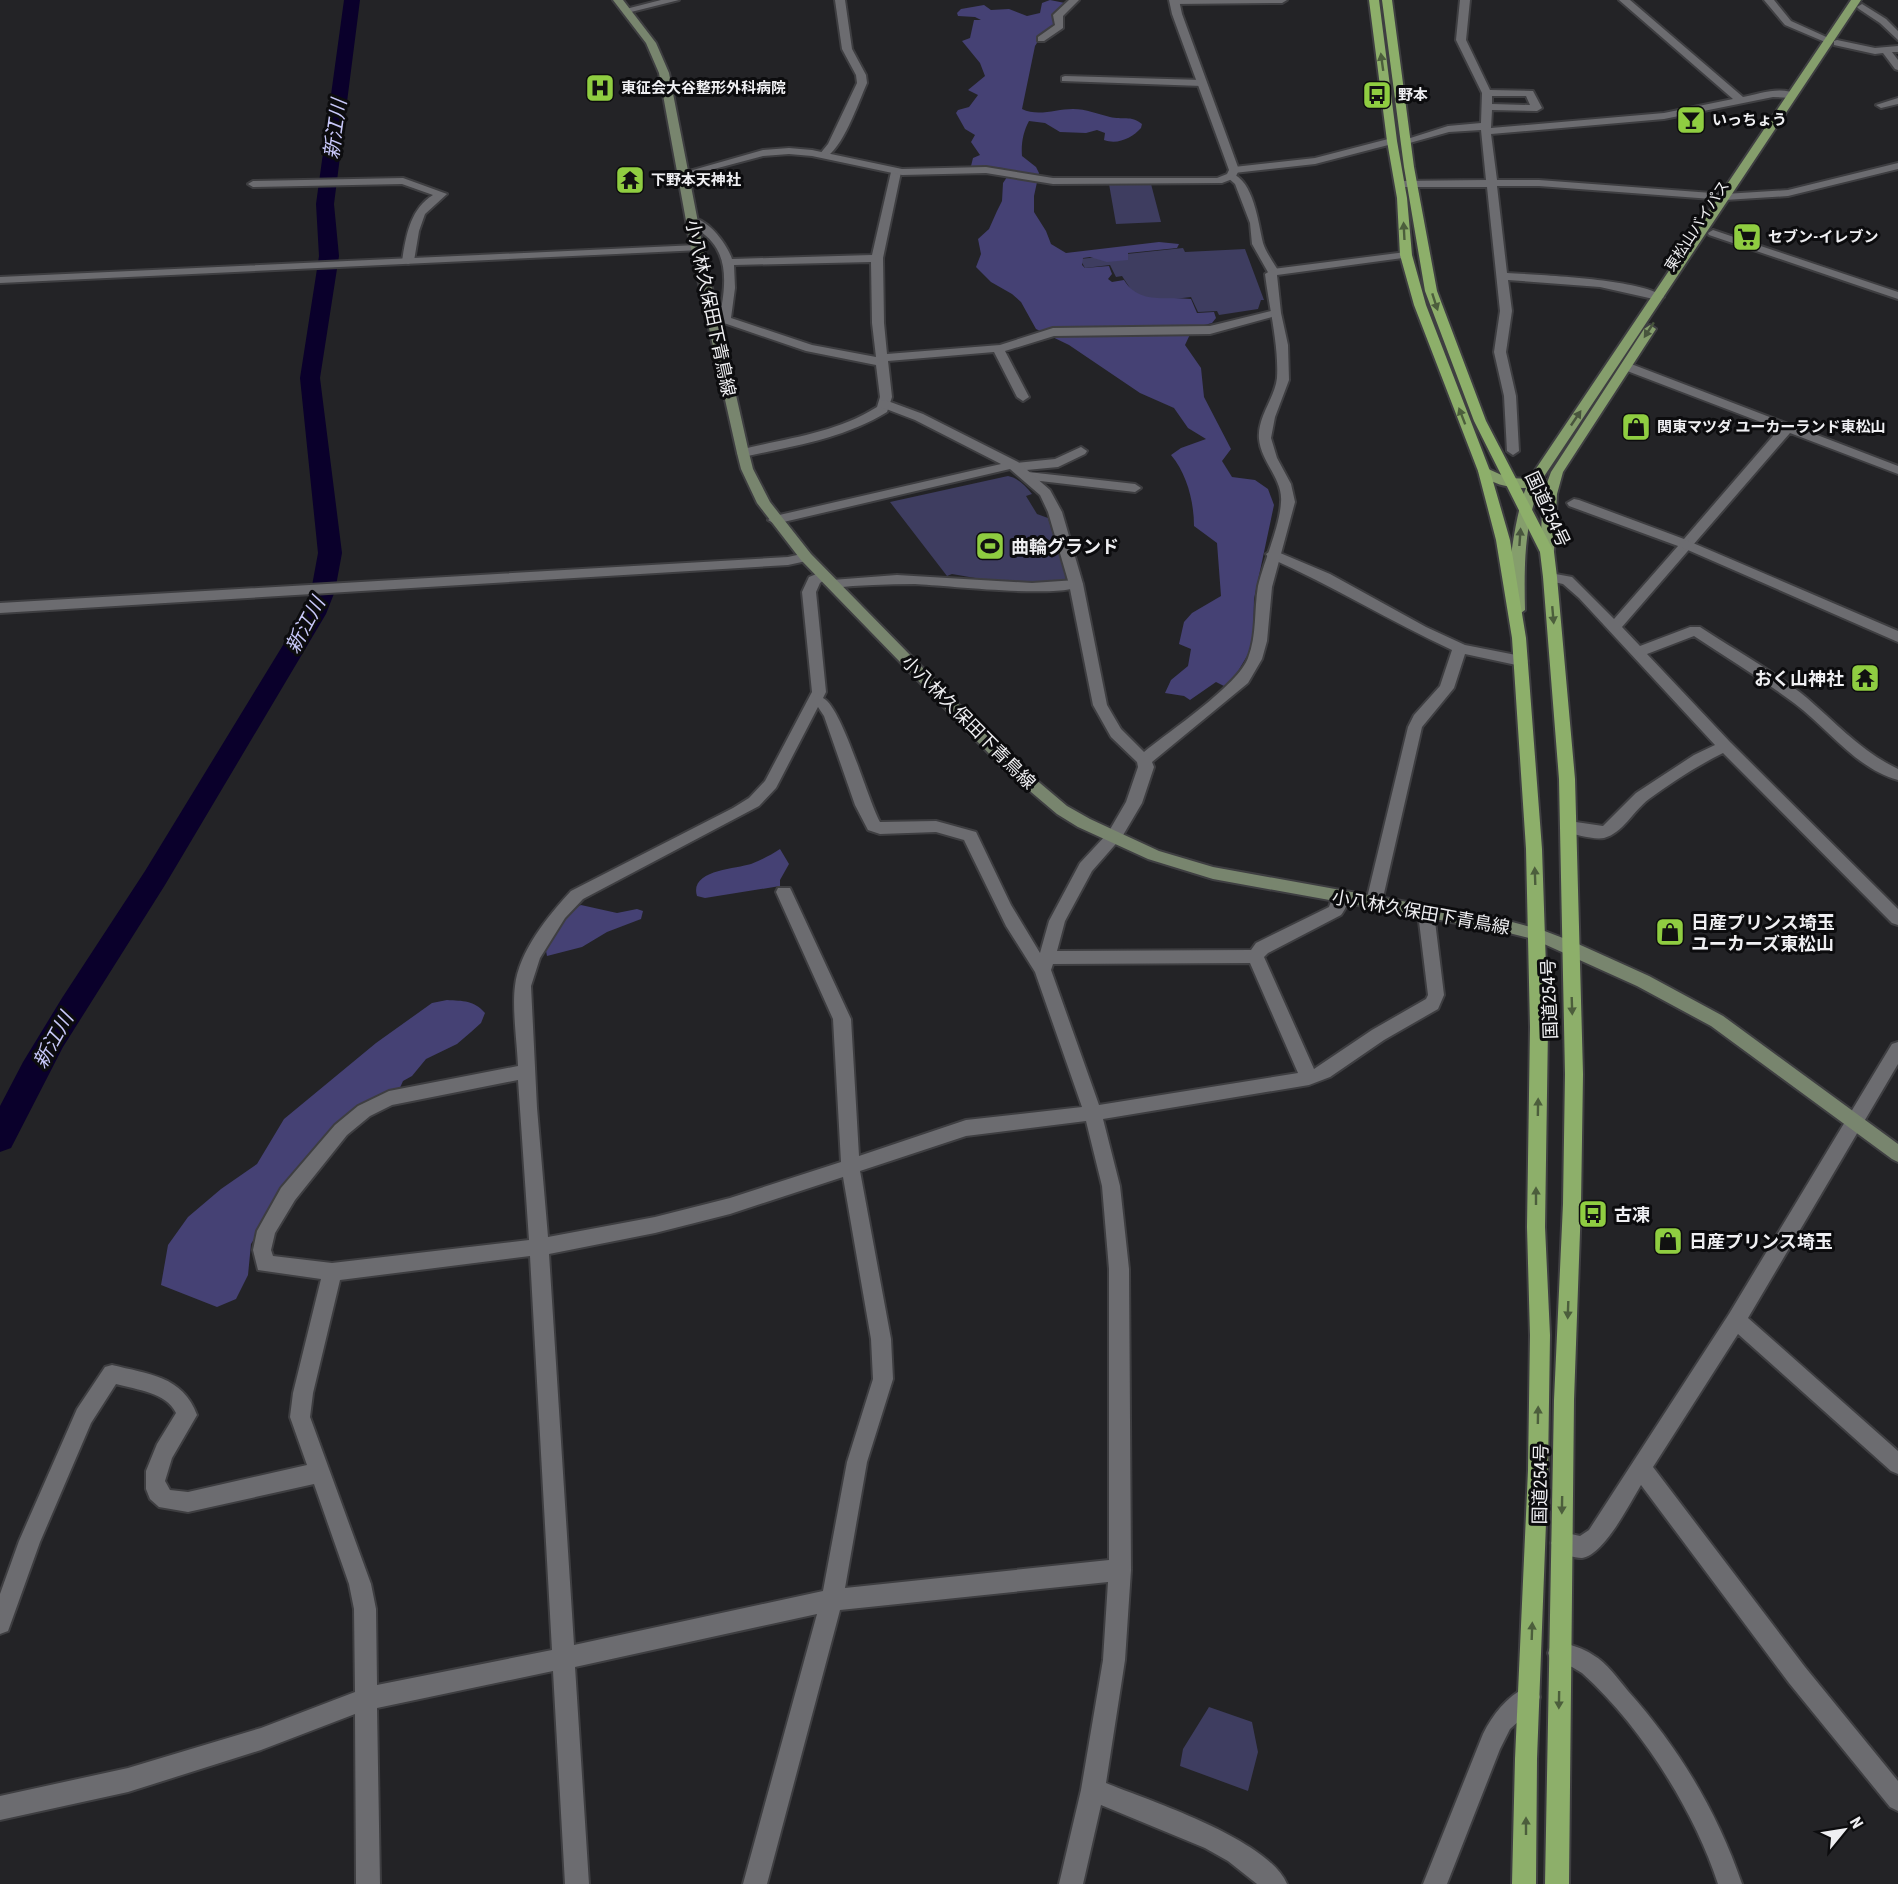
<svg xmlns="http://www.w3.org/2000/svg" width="1898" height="1884" font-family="'Roboto Condensed','Noto Sans JP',sans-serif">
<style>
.green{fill:#3e3d60}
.forest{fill:#454174}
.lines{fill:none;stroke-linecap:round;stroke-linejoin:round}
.river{fill:#0a002b;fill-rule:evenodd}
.minor-casing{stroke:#3e3e41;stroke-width:4}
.tertiary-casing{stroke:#3e3e41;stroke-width:4}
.secondary-casing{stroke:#3e3e41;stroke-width:4}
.primary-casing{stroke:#3e3e41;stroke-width:4}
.trunk-casing{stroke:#3e3e41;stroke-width:4}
.minor{fill:#6c6c70;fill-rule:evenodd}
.tertiary{fill:#6c6c70;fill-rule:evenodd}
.secondary{fill:#78856e;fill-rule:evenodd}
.primary{fill:#859e6c;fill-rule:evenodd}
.trunk{fill:#8daf6a;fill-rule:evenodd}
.oneway{fill:#4c5e3c}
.oneway2{fill:#48553d}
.labels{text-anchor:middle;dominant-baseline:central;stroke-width:6;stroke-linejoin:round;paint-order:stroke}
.far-poi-label{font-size:15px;font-weight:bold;fill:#efeff2;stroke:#0c0c0e;text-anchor:start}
.far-street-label{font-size:15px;fill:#efeff2;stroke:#0c0c0e}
.street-label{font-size:18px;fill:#efeff2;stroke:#0c0c0e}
.poi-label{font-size:18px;font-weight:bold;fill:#efeff2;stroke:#0c0c0e;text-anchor:start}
.water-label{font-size:20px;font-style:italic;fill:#c8c8f9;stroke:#0c0c0e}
</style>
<rect width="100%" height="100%" fill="#232326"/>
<path class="green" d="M1109,184H1151L1161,222L1116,224Z
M1183,248L1185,252L1245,249L1264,300H1261L1258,309L1219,315L1217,311L1198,312L1191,297L1140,303L1122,276L1116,277L1110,265L1085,268L1080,259Z
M1008,476C1018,478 1026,486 1032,494L1026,496L1037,514L1048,518L1068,583H1004L952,574L947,576L890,502Z
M1209,1707L1252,1722L1258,1752L1248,1791L1180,1766L1183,1749Z"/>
<path class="forest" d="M1050,0L1065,3C1059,11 1059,16 1055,25C1051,33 1040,37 1035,46L1022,109C1038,117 1056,109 1073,109C1086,109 1098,114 1110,117C1122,120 1131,115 1142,124L1141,128C1132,138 1118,145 1104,140L1105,133L1097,130L1086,133L1060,132L1045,123L1029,121C1023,132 1021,144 1022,156L1036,167L1039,173L1034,196V212L1046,231L1051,244L1066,253L1159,242L1179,244L1177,248L1128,253V260L1107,262L1090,257L1083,258L1082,265L1085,268L1109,266L1112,274L1108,279L1112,282L1124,280C1139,305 1166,296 1191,299L1197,313L1214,312L1216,318L1212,323L1193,328L1185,345L1201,368L1204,397L1231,449L1222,461L1232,477L1255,480L1268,489L1274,505L1254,599L1253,646L1231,683L1224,686L1216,682L1190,700L1184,696L1165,693L1171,680L1188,666L1191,649L1179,644L1184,622L1192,613L1221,596L1217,543L1194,526C1194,502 1187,474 1171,455L1181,448L1206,439L1188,428L1174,408L1140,393L1069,345L1036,329L1021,302L1012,294L991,282L976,267L981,254L978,239L989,229L997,211L1002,201L1003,183L1011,171L1003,168L971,166L973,158L980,155L971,142L975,135L965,129L956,113L958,110L969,107L978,95L968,90L985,76L980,63L962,41L970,38L974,20H981L975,17L958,16L957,13L961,9L984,5L991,10L1009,9L1027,16L1040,13L1042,3Z
M780,849L789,864L780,880V886L705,898L697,896C689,870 735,869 751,864C761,860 771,855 780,849Z
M581,905L617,913L637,909L643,911L641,919L607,932L582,947L547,956L546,951C552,939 570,909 581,905Z
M447,1000C463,1001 474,1000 485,1013L481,1023L471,1032L457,1044L426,1059L412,1076L403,1081L399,1090L379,1098L279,1199L251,1244L248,1275L236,1299L217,1307L161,1285L168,1245L188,1217L221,1189L257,1164L284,1119L376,1043L432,1003Z"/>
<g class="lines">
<path class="river" d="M344,0H360L334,204L339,256L320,378L342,553L335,591L326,614L165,885L63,1047L11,1148L0,1152V1106L23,1062L62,998L145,871L302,614L311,591L318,553L300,378L319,256L316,204Z"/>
<g class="minor-casing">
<path id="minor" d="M661,0H679L627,13L622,10Z
M835,0H845L852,49L866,75L867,83C859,101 842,151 824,158L819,155L828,144L857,83L856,75L842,49Z
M1069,0H1079L1063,16V28L1044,41H1038V37L1055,25L1053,15Z
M1170,0H1287L1282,3L1174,4Z
M1460,0H1470L1466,40L1490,90L1533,91L1542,108L1537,111L1492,110L1491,128L1664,113L1733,99L1619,0H1630L1743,97C1758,94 1783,85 1797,95L1792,98L1773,97L1664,119L1491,134L1497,180H1539L1725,194L1730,197L1725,200L1539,186H1497L1507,273C1538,275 1643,279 1664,297L1658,300L1600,287L1508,280L1512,311L1506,352L1516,396L1519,451L1513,455L1507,451L1504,396L1494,352L1500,311L1487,187H1400L1395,184L1400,181L1486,180L1481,130L1449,132L1406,144L1401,141L1448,126L1481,123L1482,93L1456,40ZM1492,96H1526L1530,105L1492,104Z
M1764,0H1774L1791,21L1833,40L1825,42L1785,25Z
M1862,4L1886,19L1898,31V40L1880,23L1859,9L1857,7Z
M1837,40L1875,48L1898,46V52H1892L1898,60V70L1895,69L1883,53L1875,54L1834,45V41Z
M1065,76L1202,80L1207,83L1202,86L1062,81V77Z
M1898,98V104L1881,108L1876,105Z
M1392,138L1396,139V143L1315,164L1234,173L1229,170L1234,167L1315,158Z
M896,169L901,172L883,258L884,323L887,354L1000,345L1053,328L1210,326L1275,310L1281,313L1279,315L1210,334L1054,336L1005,351L1029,397L1023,401L1017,397L994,352L888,361L892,397L887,412C843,439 793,446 743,457L739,456L737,453L739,450C786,438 834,434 877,407L880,397L876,365L806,351L721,322L719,320C724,295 730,263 712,242C705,233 694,228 687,220L688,218C706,215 727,244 732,259L872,255L891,172ZM871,262L872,323L876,357L812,345L731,318L735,288L734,265Z
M1231,173C1254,181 1258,222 1263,243C1266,253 1274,263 1279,272L1277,274H1269L1252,244L1250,223L1235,184L1226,176Z
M403,178L447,194L425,214L419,231L414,261L408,264L402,261C406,236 410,209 433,195L402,184L253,187L248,184L253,181Z
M1713,230L1898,292V299L1709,235L1708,233Z
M1626,362L1898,466V474L1790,433L1622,627L1640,646L1690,627H1700C1733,649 1777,673 1807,698C1837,724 1862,752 1898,769V780C1855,768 1829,729 1794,703C1762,679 1727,658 1694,636L1647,654L1730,742L1898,909V925L1892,923L1723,753C1697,766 1672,782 1649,799C1633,811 1623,833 1604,838C1593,840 1574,834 1563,831L1561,827L1563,823L1569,821L1603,826L1636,793L1694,755L1715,745L1579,598L1563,584L1545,580L1543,577L1550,573L1572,577L1614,619L1678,546L1569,506L1567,503L1574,499L1579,500L1684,539L1779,429L1622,369V363Z
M1081,447L1087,451L1085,454L1058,467L1016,471L1010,467L1016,463L1055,459Z
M1028,472L1135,484L1141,488L1135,492L1023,479L1022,476Z
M1273,550L1330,574L1426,627L1465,645L1521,656L1528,661L1521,666L1465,654L1454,688L1422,727L1382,902L1380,906L1374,908L1368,906L1366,902L1408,727L1414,715L1440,686L1452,650C1390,621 1331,585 1268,557L1266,554Z
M806,553L813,557L811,560L788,565L0,613V603L788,557Z
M824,571L831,575L820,583L816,592L826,692L823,698C842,707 867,798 880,822L936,821L976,832L1011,905L1040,953L1049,921L1080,863L1107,834H1119L1121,838L1092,871L1065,921L1057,951L1251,950L1256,943L1329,907L1334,893H1346C1350,901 1346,908 1341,915L1268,953L1264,957L1314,1069L1372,1030L1426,999L1428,995L1418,913L1420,909L1426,907L1432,909L1434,913L1444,995L1438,1009L1384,1040L1330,1077L1309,1085L1103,1119L1120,1186L1129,1269L1131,1570L1125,1660L1106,1783C1150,1801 1268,1839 1287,1884H1257L1228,1861L1205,1848L1101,1805L1083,1884H1059L1081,1790L1103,1660L1108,1582L840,1610L767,1884H743L817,1614L575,1667L589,1884H565L553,1671L377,1708L380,1884H356L355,1714L261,1750L128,1792L0,1820V1796L128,1768L261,1728L355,1692L354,1609L349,1584L314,1484L188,1512L159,1507L150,1499L146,1489V1471L157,1444L176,1413C166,1392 137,1390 116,1384L91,1423L40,1542L8,1631L0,1634V1594L19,1541L77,1409L105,1367L112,1365C148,1374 183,1376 197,1415L172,1458L165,1481L170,1490L188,1492L307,1465L290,1417L293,1393L321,1279L258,1270L253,1250L257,1231L281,1188L335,1125L358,1106L389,1091L518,1066C517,1042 512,1008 515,986C519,951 548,916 571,891L733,808L749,798L765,781L812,692L802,592L809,577ZM818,707L824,716L855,805L868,830L880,834L936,832L964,840L1006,926L1035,972L1082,1107L966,1120L859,1156L851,1019L792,892L790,888H778L776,892L833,1019L841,1162L730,1198L655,1217L548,1237L537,1108L531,986L540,958L565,918L583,899L759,806L776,788ZM1250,963L1298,1073L1099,1105L1051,970L1053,964ZM518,1080L529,1240L332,1263L273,1256L271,1250L275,1233L295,1200L347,1135L370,1116L392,1105ZM1086,1121L1102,1186L1109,1269V1560L845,1588L867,1462L893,1379L891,1339L860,1171L966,1136ZM843,1177L871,1339L873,1379L847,1462L823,1591L574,1645L549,1254L655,1233L730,1214ZM530,1256L552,1650L377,1685L376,1609L371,1584L310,1417L313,1393L340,1280Z
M897,575L1032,583L1076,580L1083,584C1069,600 942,585 915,584C887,584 860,585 832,588L825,584L832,580Z
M1898,1042V1064L1748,1318L1898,1451V1474L1891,1471L1738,1334L1653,1467L1805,1667L1898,1781V1811L1890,1807L1789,1683L1641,1485C1630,1503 1604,1555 1582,1558C1574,1558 1562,1554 1555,1550L1551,1543L1555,1536L1562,1532L1580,1536L1589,1530L1729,1314L1892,1044Z
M1559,1642C1571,1645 1583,1648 1593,1655C1607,1663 1618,1679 1628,1691C1679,1748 1717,1811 1742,1884H1718C1694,1810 1640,1725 1582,1673L1572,1667L1551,1661L1548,1653L1551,1645Z
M1529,1686L1537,1689L1540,1697L1537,1705L1510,1729L1500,1749L1447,1884H1423L1483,1734C1493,1714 1508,1695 1529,1686Z"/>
</g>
<g class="tertiary-casing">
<path id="tertiary" d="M1169,0H1179L1182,14L1239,170L1235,178L1222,183L1053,184L986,173L902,175L812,156L789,154L763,156L684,177L679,174L763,150L789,148L812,150L902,169L986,167L1053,178H1217L1227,174L1229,170L1172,14Z
M1898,163V169L1788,196L1725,200L1720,197L1725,194L1788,190Z
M697,245L703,248L701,250L0,283V277Z
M1406,252L1410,253V257L1277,275L1281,313L1288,345L1289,380L1275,417L1271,438L1277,458L1291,484L1295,502L1272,587L1267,641L1262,659L1248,683L1152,762L1154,767L1142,803L1119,842H1107L1105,838L1126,802L1138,767L1137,762L1111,737L1093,705L1069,584L1048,512L1040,495L1010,469L775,524L768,520L775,516L1001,464L915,420L881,407L879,404L881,401L885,400L923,414L1018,462L1050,490L1062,512L1083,584L1107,705L1121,729L1144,752C1170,731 1238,685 1248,658C1257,635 1254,610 1258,586C1264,561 1280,526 1281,502C1283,479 1261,462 1259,439C1257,417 1275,398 1277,378C1279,346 1269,307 1265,274L1273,269Z
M1686,540L1898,631V642L1681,547L1679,544Z"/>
</g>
<g class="secondary-casing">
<path id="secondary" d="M613,0H623L656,43L669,73L703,248L749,453L753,469L770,502L811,554L1014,761L1067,806L1090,819L1159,851L1213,867L1501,919L1542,930L1576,943L1649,976L1723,1016L1898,1144V1162L1892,1159L1711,1026L1637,986L1564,953L1533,939L1501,931L1213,879L1148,859L1078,827L1057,814L1004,769L801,560L757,503L741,469L737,453L691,248L659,73L646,43Z"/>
</g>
<g class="primary-casing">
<path id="primary" d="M1851,0H1861L1543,478L1547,481L1540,485C1524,525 1524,568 1525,610L1518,615L1513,613C1502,592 1516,511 1526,488C1509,488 1489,484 1478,471L1484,467L1508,478L1529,479Z
M1650,325L1656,329L1563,472L1557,494L1554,552L1547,556L1542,555L1540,552L1543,494L1551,472L1644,329Z"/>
</g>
<g class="trunk-casing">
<path id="trunk" d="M1369,0H1379L1397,141L1407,198L1412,255L1426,305L1490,471L1510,540L1526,638L1542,849L1548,1027L1545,1227L1550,1335L1548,1470L1537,1759L1536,1884H1512L1515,1759L1528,1470L1530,1335L1527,1227L1530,1027L1526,849L1512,638L1496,540L1478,471L1414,305L1400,255L1397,198L1387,141Z
M1382,0H1392L1414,167L1437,291L1486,421L1554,552L1557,577L1575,779L1583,1074L1581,1204L1574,1400L1569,1884H1545L1554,1400L1563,1204L1565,1074L1559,779L1543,577L1540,552L1474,421L1425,291L1404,167Z"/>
</g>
<use href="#minor" class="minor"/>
<use href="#tertiary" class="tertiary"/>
<use href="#secondary" class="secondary"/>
<use href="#primary" class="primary"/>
<use href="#trunk" class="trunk"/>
</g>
<defs><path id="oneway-solid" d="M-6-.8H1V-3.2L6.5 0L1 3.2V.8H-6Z" transform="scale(1.5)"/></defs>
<g class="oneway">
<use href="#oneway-solid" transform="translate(1382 62) rotate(-98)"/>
<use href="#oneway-solid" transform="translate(1404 231) rotate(-93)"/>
<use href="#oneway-solid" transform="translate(1435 302) rotate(72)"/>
<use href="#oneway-solid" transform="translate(1462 416) rotate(-111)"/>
<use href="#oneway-solid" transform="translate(1553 615) rotate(85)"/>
<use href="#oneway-solid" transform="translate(1535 876) rotate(-92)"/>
<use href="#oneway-solid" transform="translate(1572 1006) rotate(88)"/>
<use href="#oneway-solid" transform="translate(1538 1107) rotate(-89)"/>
<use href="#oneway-solid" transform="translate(1536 1196) rotate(-90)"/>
<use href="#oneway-solid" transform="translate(1568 1310) rotate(92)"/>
<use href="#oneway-solid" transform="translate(1538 1415) rotate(-89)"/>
<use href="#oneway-solid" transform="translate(1562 1505) rotate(91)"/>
<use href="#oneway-solid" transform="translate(1532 1631) rotate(-88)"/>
<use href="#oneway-solid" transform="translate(1559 1700) rotate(91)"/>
<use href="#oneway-solid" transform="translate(1526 1826) rotate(-90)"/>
</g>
<g class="oneway2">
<use href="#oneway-solid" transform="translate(1649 330) rotate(123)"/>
<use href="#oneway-solid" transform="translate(1576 418) rotate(-56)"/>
<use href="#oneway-solid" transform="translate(1520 537) rotate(-86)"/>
</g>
<defs>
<g id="hospital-square" transform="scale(1.5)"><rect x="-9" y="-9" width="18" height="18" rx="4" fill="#8fcd41" stroke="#0c0c0e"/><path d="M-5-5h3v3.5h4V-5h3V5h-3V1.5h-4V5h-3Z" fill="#111"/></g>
<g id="bus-square" transform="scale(1.5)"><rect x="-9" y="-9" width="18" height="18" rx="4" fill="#8fcd41" stroke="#0c0c0e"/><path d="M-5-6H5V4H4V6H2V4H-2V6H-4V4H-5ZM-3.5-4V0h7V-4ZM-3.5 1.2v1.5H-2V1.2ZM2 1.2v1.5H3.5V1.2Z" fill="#111"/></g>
<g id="bar-square" transform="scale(1.5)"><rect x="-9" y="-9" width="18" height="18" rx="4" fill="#8fcd41" stroke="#0c0c0e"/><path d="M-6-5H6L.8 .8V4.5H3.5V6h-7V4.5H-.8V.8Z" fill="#111"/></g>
<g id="temple-square" transform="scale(1.5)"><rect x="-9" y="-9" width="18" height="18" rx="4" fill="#8fcd41" stroke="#0c0c0e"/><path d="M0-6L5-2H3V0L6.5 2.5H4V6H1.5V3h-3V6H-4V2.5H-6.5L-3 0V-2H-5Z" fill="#111"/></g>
<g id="supermarket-square" transform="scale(1.5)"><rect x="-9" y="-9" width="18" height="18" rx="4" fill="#8fcd41" stroke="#0c0c0e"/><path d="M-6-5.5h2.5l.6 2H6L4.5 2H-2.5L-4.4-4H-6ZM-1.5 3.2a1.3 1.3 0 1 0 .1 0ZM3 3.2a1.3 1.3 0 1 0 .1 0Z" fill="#111"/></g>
<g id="shop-square" transform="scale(1.5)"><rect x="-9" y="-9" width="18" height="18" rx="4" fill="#8fcd41" stroke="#0c0c0e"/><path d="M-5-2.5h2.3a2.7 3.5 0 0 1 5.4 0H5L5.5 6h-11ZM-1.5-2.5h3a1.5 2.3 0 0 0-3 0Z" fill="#111"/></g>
<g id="stadium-square" transform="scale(1.5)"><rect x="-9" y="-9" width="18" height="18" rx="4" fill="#8fcd41" stroke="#0c0c0e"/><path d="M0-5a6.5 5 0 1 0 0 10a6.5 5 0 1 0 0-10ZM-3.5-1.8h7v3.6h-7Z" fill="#111"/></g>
</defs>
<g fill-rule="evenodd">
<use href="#hospital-square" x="600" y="88"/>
<use href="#bus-square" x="1377" y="95"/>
<use href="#bar-square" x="1691" y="120"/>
<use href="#temple-square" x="630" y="180"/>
<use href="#supermarket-square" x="1747" y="237"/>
<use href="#shop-square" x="1636" y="427"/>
<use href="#stadium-square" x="990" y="546"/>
<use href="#temple-square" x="1865" y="678"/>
<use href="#shop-square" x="1670" y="932"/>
<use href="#bus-square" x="1593" y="1214"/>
<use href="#shop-square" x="1668" y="1241"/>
</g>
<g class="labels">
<g class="far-poi-label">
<text x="621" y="88">東征会大谷整形外科病院</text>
<text x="1398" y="95">野本</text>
<text x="1712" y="120">いっちょう</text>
<text x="651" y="180">下野本天神社</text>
<text x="1768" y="237">セブン-イレブン</text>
<text x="1657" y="427">関東マツダ ユーカーランド東松山</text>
</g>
<g class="far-street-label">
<text transform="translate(1697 226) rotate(-57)">東松山バイパス</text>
</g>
<g class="street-label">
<text transform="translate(711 308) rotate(78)">小八林久保田下青鳥線</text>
<text transform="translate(1548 509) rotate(65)">国道254号</text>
<text transform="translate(969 722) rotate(45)">小八林久保田下青鳥線</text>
<text transform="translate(1421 912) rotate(10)">小八林久保田下青鳥線</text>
<text transform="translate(1549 999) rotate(-92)">国道254号</text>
<text transform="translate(1540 1484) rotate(-89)">国道254号</text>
</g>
<g class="poi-label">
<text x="1011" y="546">曲輪グランド</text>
<text x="1844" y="678" text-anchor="end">おく山神社</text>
<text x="1691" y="922">日産プリンス埼玉<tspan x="1691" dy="21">ユーカーズ東松山</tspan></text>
<text x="1614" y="1214">古凍</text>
<text x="1689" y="1241">日産プリンス埼玉</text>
</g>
<g class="water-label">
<text transform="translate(335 129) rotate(-82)">新江川</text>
<text transform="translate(305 625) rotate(-62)">新江川</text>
<text transform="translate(53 1040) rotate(-61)">新江川</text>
</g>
</g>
<g transform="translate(1844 1830) rotate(60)" stroke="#0c0c0e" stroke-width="4.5" paint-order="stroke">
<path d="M0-4.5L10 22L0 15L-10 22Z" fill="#efeff2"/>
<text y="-9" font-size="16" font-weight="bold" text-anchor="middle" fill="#efeff2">N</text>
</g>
</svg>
